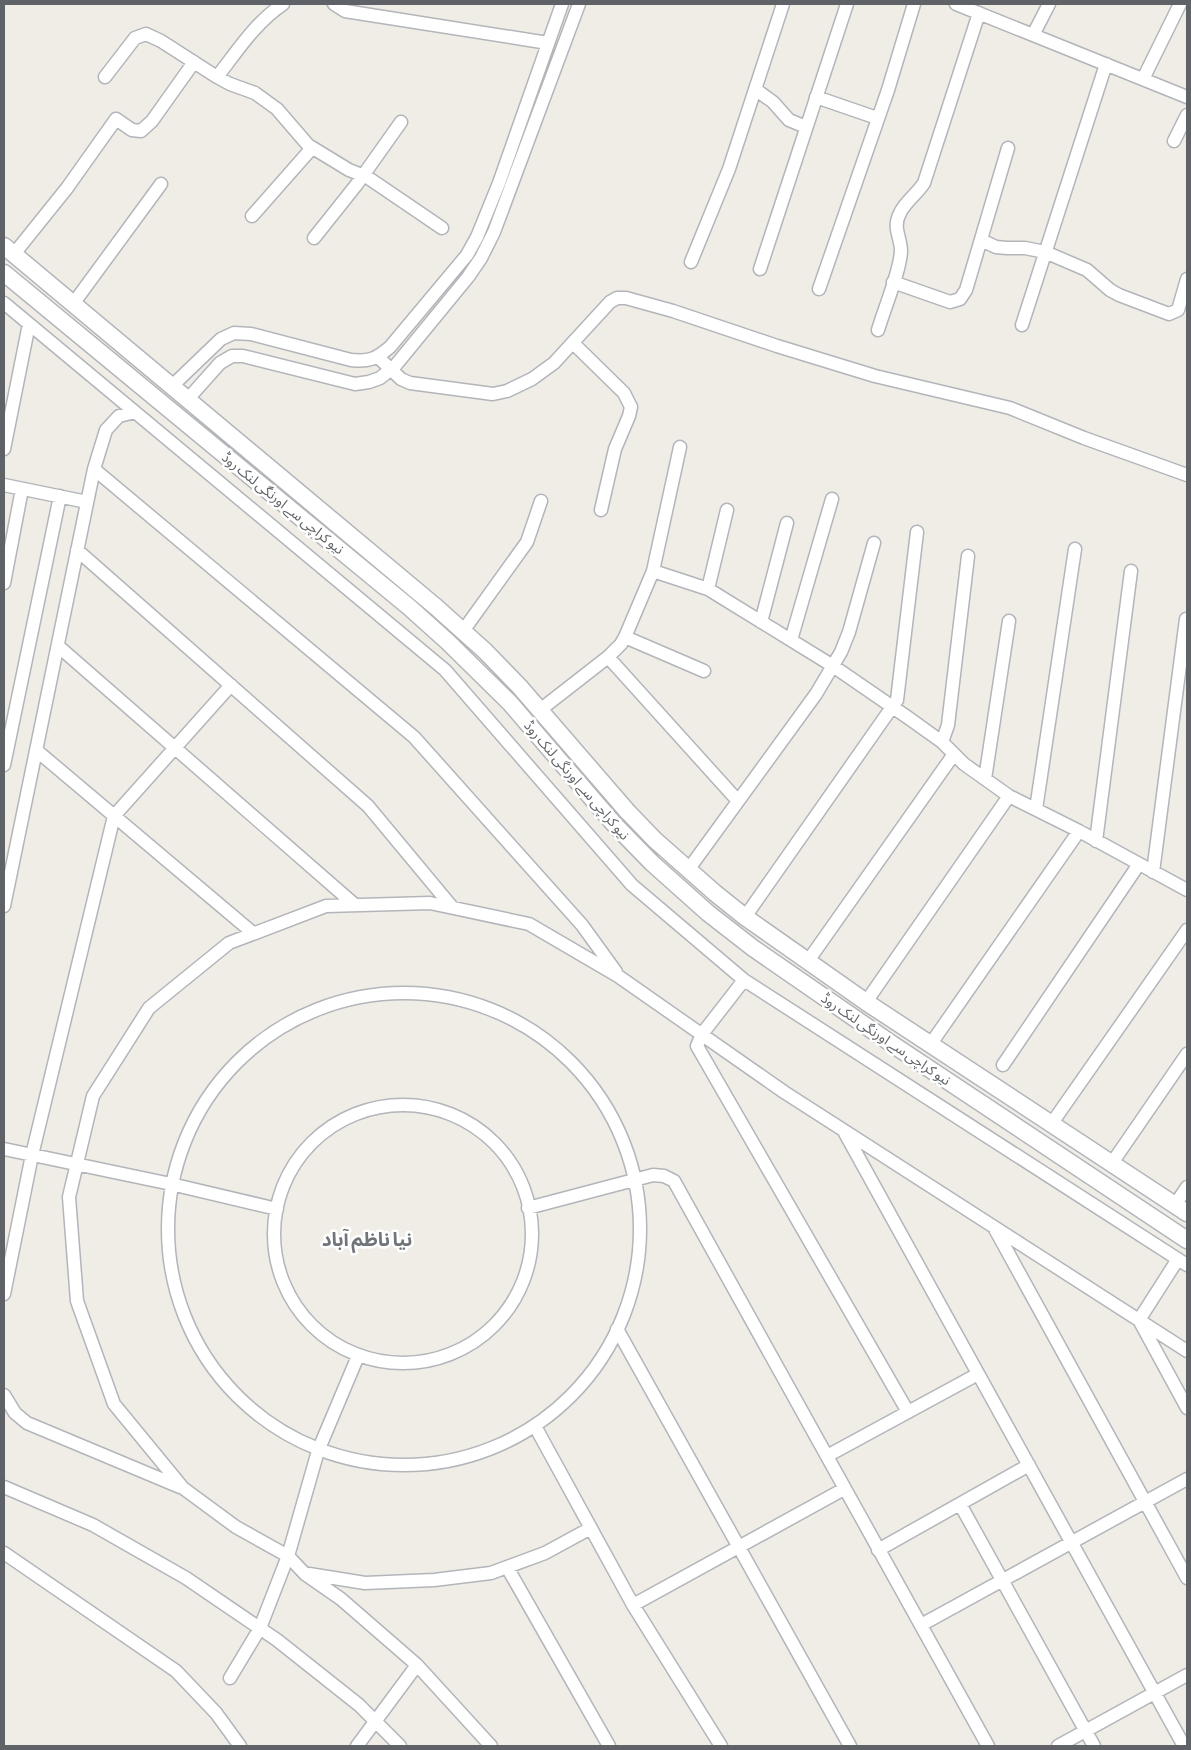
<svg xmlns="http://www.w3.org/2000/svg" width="1191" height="1750" font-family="'Asap Condensed','Noto Sans Arabic',sans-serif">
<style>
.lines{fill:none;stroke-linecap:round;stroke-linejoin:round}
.minor-casing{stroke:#b2b5b9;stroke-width:15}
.tertiary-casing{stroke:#b2b5b9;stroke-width:19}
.minor{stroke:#fff;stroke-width:12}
.tertiary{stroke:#fff;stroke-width:16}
.labels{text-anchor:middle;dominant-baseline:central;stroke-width:5;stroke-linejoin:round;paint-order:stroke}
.street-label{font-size:14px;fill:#5f6367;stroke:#fff}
.district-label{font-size:19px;font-weight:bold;fill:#707579;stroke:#fff}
</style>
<rect width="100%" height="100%" fill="#f0ede7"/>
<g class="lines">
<g class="minor-casing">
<path id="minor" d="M334,4L345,11L548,43
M956,4L1187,97
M1033,35L1049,4
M105,77L135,38L146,34L161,41L217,77L230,84L255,93L277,109L308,145L349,170L367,177L442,228
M217,77C238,50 255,23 283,4
M1143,79L1180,4
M755,89L773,102L789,120L806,127
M816,97L877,118
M1174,141L1187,115
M252,216L312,148
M314,238L357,184L401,122
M981,240L996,247L1007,248H1025L1045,252L1087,270L1110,290L1119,295L1169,314L1178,310L1187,279
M14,254L67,188L116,119L132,130L141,131L152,121L194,62
M691,262L729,169L783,4
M760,269L847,4
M893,282L950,302L960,299L966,290L1008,148
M819,289L888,90L914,4
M4,303L445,670L632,885L744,980L1187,1265
M73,304L161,184
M1022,325L1106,64
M878,330C884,309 900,272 901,251C901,237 892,228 900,213C905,202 917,194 924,183L979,13
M573,343L624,393L631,407L629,416L615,449L601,510
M378,357L401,379L410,383L493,394L507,391L532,379L554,363L610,302L617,298H626L673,311L777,346L875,376L1010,408L1084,438L1187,475
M171,387L221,339L234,333L251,334L351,360C369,362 376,359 390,347L467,255L477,237L499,183L562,4
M187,400L220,363L232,356H243L355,384L369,382L380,378L395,366L468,277L481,258L494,232L579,4
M4,449L29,324
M94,469L414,737L582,925L616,972
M4,485L87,502
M77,550L368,806L452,907
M653,571L708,589L833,666L910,719L942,742L964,764L1009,796L1079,831L1187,890
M4,583L22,489
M708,589L727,510
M761,622L787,523
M463,631L527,542L541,501
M625,637L704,671
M791,640L832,499
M58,646L355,905
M608,657L738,801
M540,710L608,657L621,644L625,637L653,571L680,447
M942,742L948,725L968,556
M36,750L253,933
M4,765L60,496
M985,779L1009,621
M1036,809L1075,549
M1096,841L1131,571
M688,870L816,694L841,652L849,632L874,543
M1153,872L1186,619
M4,906L94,469L106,430L119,416L135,412
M745,917L897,700L917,532
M808,961L954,754
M744,980L702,1034L697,1046L908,1412
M168 1229a236 236 0 1 1 472 0a236 236 0 1 1-472 0Z
M866,1002L1009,796
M930,1045L1079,831
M1003,1065L1139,864
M274 1234a129 129 0 1 1 258 0a129 129 0 1 1-258 0Z
M1052,1123L1187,930
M845,1133L1184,1746
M4,1149L171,1184L277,1209
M1112,1163L1187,1054
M1175,1205L1187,1187
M528,1208L653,1175L664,1176L674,1181L988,1746
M995,1229L1187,1578
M1178,1259L1139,1320L1187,1408
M4,1294L32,1155L114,816L231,685
M617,1329L850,1746
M4,1395L15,1413L27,1423L180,1487
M536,1428L633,1605L721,1746
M827,1456L978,1374
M4,1487L93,1525L186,1578L277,1640L359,1705L400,1746
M960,1504L1094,1746
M878,1550L1029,1465
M4,1553L176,1671L216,1713L240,1746
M507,1567L609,1746
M309,1574L365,1583L434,1580L491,1573L545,1553L591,1528
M633,1605L844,1489
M921,1625L1187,1479
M230,1678L260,1628L288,1556L318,1451L358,1356
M357,1746L417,1665
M491,1746L417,1665L341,1599L305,1574L288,1556L236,1527L183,1488L114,1404L77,1301L69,1197L93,1096L149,1008L229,943L326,906L430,903L529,924L618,976L784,1092L1187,1351
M1058,1746L1187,1675"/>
</g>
<g class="tertiary-casing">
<path id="tertiary" d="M4,246L436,607L485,651L519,686L627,811L655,840L715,893L745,917L866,1002L1187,1213
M4,273L409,607L448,642L510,703L614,824L652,863L708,913L753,948L892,1044L1187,1240"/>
</g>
<use href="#minor" class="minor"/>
<use href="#tertiary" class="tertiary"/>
</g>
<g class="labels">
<g class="street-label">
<text transform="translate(283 503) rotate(39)">نیو کراچی سے اورنگی لنک روڈ</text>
<text transform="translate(577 780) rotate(49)">نیو کراچی سے اورنگی لنک روڈ</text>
<text transform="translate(886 1039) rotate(34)">نیو کراچی سے اورنگی لنک روڈ</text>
</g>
<g class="district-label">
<text x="367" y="1239">نیا ناظم آباد</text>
</g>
</g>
<rect width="1191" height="1750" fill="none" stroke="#5f6367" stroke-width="10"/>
</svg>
